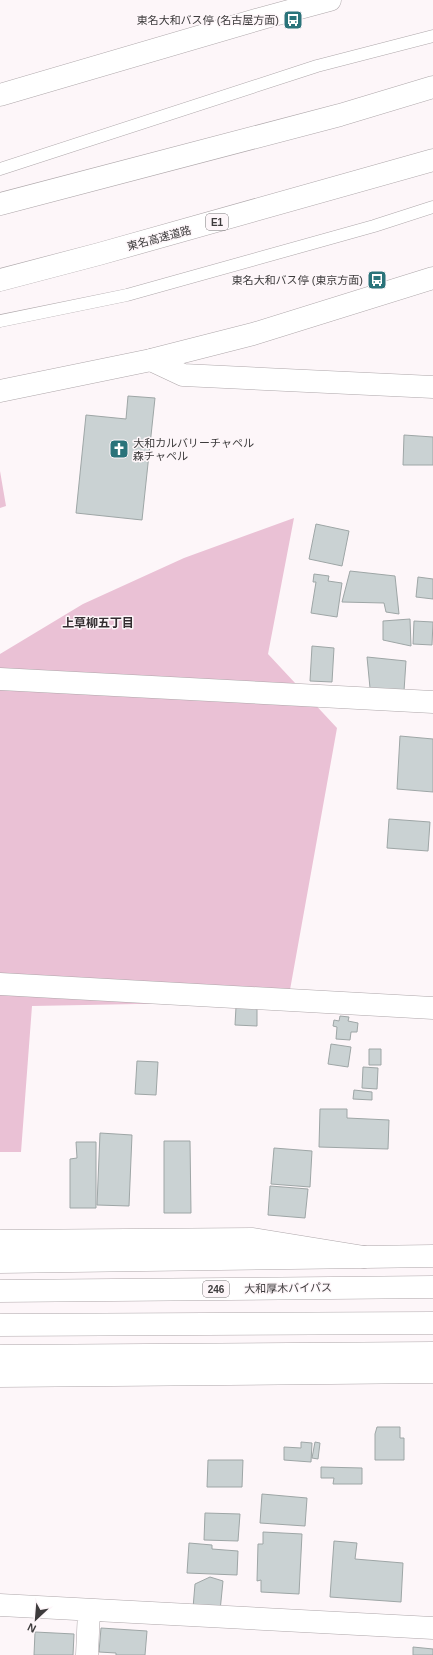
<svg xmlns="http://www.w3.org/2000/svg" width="433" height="1655" font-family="Helvetica,'Noto Sans JP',sans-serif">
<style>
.green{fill:#eac1d5}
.building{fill:#cad2d3;stroke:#9ea6a6}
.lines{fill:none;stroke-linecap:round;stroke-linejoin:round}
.service-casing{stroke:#aea7aa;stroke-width:13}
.minor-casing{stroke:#aea7aa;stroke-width:23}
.tertiary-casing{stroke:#aea7aa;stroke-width:23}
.trunk-casing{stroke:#aea7aa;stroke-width:23}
.motorway-casing{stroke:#aea7aa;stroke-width:23}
.service{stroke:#fff;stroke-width:12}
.minor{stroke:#fff;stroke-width:22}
.tertiary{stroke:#fff;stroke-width:22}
.trunk{stroke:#fff;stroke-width:22}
.motorway{stroke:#fff;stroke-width:22}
.labels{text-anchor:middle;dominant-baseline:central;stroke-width:3;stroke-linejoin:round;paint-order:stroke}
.shield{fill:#fdf6f9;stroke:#777375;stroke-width:1}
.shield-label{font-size:10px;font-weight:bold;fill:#3d3b3c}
.poi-label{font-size:11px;fill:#3d3b3c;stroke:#fdf6f9;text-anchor:end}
.street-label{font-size:11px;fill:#3d3b3c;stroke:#fdf6f9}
.neighbourhood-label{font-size:12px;font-weight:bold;fill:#332d30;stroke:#fdf6f9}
</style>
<rect width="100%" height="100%" fill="#fdf6f9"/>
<path class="green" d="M0,471L6,506L0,508Z
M294,518L268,654L337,728L288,1001L32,1006L21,1152H0V654L83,604L184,558Z"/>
<path class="building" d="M128,396L155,398L142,520L76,513L86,415L126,419Z
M404,435L433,437V465H403Z
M316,524L349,531L342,566L309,559Z
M350,571L395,576L399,614L386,612L384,603L342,602Z
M314,574L329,576L328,581L342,583L337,617L311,613L316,582H313Z
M418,577L433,579V599L416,597Z
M410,619L411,646L383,640V621Z
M414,621L433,622L432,645L413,644Z
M312,646L334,648L332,682L310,681Z
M367,657L406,661L404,691L370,688Z
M400,736L433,739V792L397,789Z
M389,819L430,822L428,851L387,848Z
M236,1007L257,1008V1026L235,1025Z
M340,1016L349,1017L348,1021L358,1023L357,1032H351L350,1040L336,1039L337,1027L333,1026L334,1020L339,1021Z
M331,1044L351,1047L348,1067L328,1064Z
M369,1049H381V1065H369Z
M137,1061L158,1062L156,1095L135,1094Z
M363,1067L378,1068L377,1089L362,1088Z
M354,1090L372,1092V1100L353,1099Z
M320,1109H347V1118L389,1120L388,1149L319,1147Z
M100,1133L132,1135L129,1206L97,1205Z
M164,1141H190L191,1213H164Z
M76,1142H96V1208H70V1159L77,1158Z
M274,1148L312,1151L310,1187L271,1184Z
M270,1186L308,1189L305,1218L268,1215Z
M377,1427H400V1438H404V1460H375V1434Z
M301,1442L312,1443L311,1462L284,1460V1447L301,1448Z
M315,1442L320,1443L318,1459L312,1458Z
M208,1460H243L242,1487H207Z
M321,1467L362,1468V1484H333L334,1478H321Z
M262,1494L307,1498L305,1526L260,1523Z
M205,1513L240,1514L238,1541L204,1540Z
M263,1532L302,1534L299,1594L261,1592V1580L257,1581L258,1544H263Z
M334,1541L357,1543L355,1559L403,1563L401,1602L330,1597Z
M189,1543L212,1545V1549L238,1551L237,1575L187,1573Z
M210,1577L223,1581L220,1611L193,1608L195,1584Z
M101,1628L147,1631L145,1655H116V1653L99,1652Z
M35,1632L74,1634L73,1655H34Z
M413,1647L433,1649V1655H413Z"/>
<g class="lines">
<g class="service-casing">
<path id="service" d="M0,169L317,66L433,36
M0,321L127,295L374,226L433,207"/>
</g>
<g class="minor-casing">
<path id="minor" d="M0,95L263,18L330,0
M151,360L183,375L433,387
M0,679L433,702
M0,984L433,1008
M0,1241L253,1239L364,1257L433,1256
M0,1376L433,1372
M0,1605L433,1628
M87,1655L89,1610"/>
</g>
<g class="tertiary-casing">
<path id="tertiary" d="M0,391L151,360L253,334L433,278"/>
</g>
<g class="trunk-casing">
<path id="trunk" d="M0,1262L364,1257
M0,1291L433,1287
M0,1325L433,1323
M0,1356L433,1353"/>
</g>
<g class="motorway-casing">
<path id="motorway" d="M0,204L340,115L433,87
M0,280L99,254L433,160"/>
</g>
<use href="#service" class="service"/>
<use href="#minor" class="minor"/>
<use href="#tertiary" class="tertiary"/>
<use href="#trunk" class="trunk"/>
<use href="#motorway" class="motorway"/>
</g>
<defs>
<g id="bus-square" transform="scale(1)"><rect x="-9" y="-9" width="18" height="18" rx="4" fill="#2a737a" stroke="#fdf6f9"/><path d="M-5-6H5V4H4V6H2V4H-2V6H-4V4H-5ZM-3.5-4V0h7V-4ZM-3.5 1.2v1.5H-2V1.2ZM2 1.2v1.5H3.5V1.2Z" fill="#fff"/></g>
<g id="church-square" transform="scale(1)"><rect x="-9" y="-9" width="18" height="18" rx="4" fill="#2a737a" stroke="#fdf6f9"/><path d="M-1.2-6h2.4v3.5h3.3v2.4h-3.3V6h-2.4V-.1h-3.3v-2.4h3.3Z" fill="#fff"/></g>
</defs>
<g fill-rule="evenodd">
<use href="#bus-square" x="293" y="20"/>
<use href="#bus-square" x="377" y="280"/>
<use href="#church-square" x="119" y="449"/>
</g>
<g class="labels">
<g class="shield">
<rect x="206" y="214" width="22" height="16" rx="3"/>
<rect x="203" y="1281" width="26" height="16" rx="3"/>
</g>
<g class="shield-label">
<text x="217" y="222">E1</text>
<text x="216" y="1289">246</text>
</g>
<g class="poi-label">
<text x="279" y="20">東名大和バス停 (名古屋方面)</text>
<text x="363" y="280">東名大和バス停 (東京方面)</text>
<text x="133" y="443" text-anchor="start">大和カルバリーチャペル<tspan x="133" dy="13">森チャペル</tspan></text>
</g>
<g class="street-label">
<text transform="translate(159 238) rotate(-15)">東名高速道路</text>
<text transform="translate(288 1288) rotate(-1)">大和厚木バイパス</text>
</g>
<g class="neighbourhood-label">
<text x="98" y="623">上草柳五丁目</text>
</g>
</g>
<g transform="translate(36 1619) rotate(206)" stroke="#fdf6f9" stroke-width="3" paint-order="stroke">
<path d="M0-3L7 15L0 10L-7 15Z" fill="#3d3b3c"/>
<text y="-6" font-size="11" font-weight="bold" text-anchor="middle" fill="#3d3b3c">N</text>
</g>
</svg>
